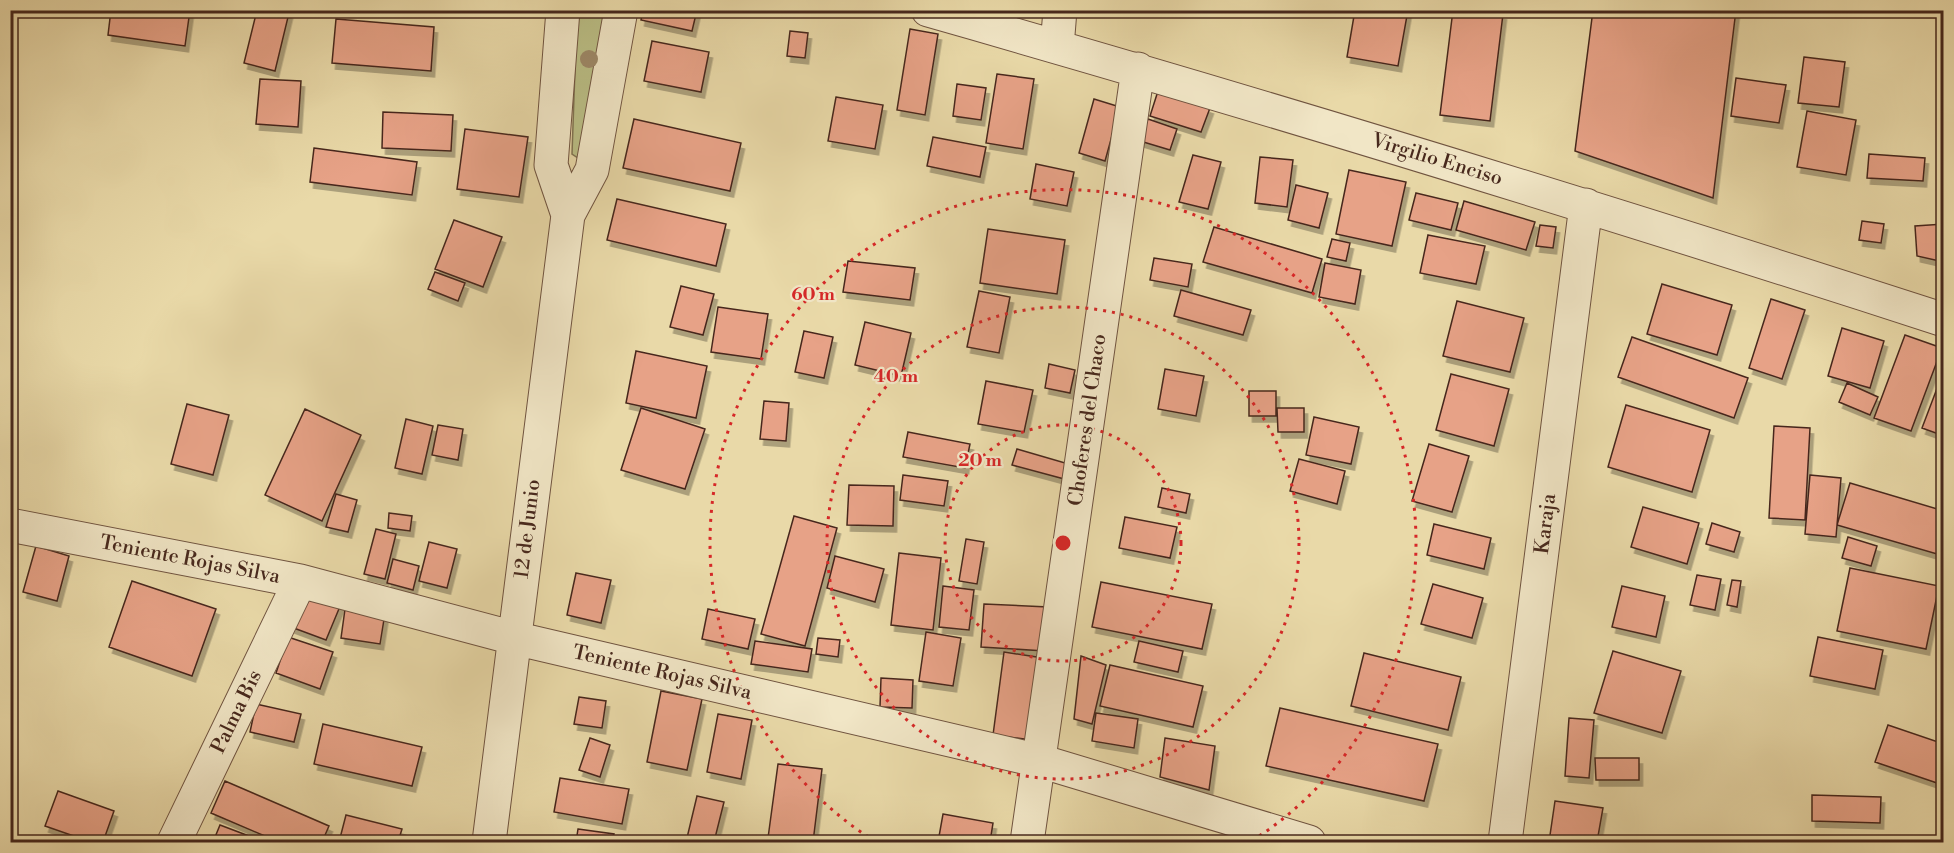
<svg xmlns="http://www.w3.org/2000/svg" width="1954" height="853" font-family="'Libre Bodoni',serif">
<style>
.green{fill:#babe85;stroke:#807351;stroke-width:1.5}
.building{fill:#e7a287;stroke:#47281d;stroke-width:1.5;filter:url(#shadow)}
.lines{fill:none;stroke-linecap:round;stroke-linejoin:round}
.minor-casing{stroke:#705440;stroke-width:35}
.minor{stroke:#f1e6c6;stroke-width:33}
.tree{fill:#9d8867}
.ring{fill:none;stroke:#d62828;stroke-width:3;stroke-dasharray:3 6}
.labels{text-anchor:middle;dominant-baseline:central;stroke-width:4.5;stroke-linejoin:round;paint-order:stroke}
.street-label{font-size:20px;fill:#47281d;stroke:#f1e6c6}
.centre{fill:#d62828;stroke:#f1e6c6;stroke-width:3}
.ring-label{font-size:18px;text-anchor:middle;font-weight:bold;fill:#d62828;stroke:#f1e6c6;stroke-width:4.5;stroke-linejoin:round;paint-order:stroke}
</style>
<defs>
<filter id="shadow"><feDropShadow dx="3.5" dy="6" stdDeviation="0" flood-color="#0004"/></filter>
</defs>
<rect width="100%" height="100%" fill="#e9d9a8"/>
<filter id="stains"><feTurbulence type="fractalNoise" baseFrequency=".00333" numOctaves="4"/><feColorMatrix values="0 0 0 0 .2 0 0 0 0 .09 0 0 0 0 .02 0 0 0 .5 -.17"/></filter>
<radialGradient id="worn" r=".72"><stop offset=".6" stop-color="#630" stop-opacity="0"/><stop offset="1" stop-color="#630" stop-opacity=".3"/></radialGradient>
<path class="green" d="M577,11H605L578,158L572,154Z"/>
<path class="building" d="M111,10H190L185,46L108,35Z
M257,10L289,13L275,71L244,63Z
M643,10H697L692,31L641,20Z
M1355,10H1408L1398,66L1347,57Z
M1453,10L1503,14L1490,121L1440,115Z
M1593,10H1736L1713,198L1575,151Z
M1944,10V12L1886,11V10Z
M336,19L434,27L431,71L332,63Z
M910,29L938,34L925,115L897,110Z
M790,31L808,33L805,58L787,56Z
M652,41L709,52L701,92L644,81Z
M1804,57L1845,62L1839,107L1798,103Z
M997,74L1034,79L1023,149L986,143Z
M1736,78L1786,85L1779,123L1731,116Z
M260,79L301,81L298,127L256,124Z
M957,84L986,88L981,120L953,116Z
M1158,91L1210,108L1201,132L1150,116Z
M836,97L883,105L875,149L828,141Z
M1094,99L1120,107L1105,161L1079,153Z
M1807,111L1856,120L1846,175L1797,167Z
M383,112L453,115L451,151L382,148Z
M634,119L741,143L730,191L623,168Z
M1148,119L1177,129L1170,150L1140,141Z
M465,129L528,137L519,197L457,189Z
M933,137L986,147L980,177L927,166Z
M314,148L417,162L412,195L310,182Z
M1869,154L1925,158L1923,181L1867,178Z
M1193,155L1221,162L1208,209L1179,202Z
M1260,157L1293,160L1287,207L1255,203Z
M1036,164L1074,172L1067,206L1030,199Z
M1349,170L1406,182L1392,246L1336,234Z
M1296,185L1328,193L1319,228L1288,220Z
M1416,193L1458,203L1451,230L1409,220Z
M617,199L726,224L716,266L607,240Z
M1464,201L1535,222L1526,250L1456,230Z
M454,220L502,237L483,287L435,269Z
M1862,221L1884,224L1881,243L1859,240Z
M1944,224V262L1917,256L1915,226Z
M1540,225L1556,227L1553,248L1536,246Z
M1214,227L1322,259L1312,293L1203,262Z
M988,229L1065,240L1057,294L980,283Z
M1428,235L1485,246L1476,284L1420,273Z
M1332,239L1350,243L1346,261L1327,257Z
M1154,258L1192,264L1188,287L1150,280Z
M848,261L915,268L910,300L843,292Z
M1325,263L1361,270L1355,304L1319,297Z
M435,272L465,283L458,301L428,289Z
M1662,284L1732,305L1717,355L1647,334Z
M681,286L714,294L703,335L670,327Z
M1181,290L1251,310L1243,335L1174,316Z
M979,291L1010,297L999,353L967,347Z
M1771,299L1805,310L1782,379L1749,368Z
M1457,301L1524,318L1510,372L1443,356Z
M718,307L768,314L761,359L711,352Z
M865,322L911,333L901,376L855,365Z
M1842,328L1884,341L1870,388L1828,376Z
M804,331L833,337L824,378L795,372Z
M1905,335L1942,348L1911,431L1874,418Z
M1632,337L1748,378L1734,418L1618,377Z
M636,351L707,366L696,418L626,403Z
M1049,364L1075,370L1070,393L1045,388Z
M1165,369L1204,376L1196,416L1158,409Z
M1944,370V436L1922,428Z
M1451,374L1509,389L1494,446L1436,430Z
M986,381L1033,390L1024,432L978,424Z
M1847,383L1878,397L1870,415L1839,402Z
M1249,391H1276V416H1249Z
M764,401L789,403L786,441L760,439Z
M187,404L229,415L213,475L171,464Z
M1626,405L1710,430L1692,492L1608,467Z
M641,408L705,429L685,489L621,470Z
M1277,408H1304V432H1278Z
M305,409L361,435L322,521L265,495Z
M1314,417L1359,427L1351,464L1306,455Z
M406,419L433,426L422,474L395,468Z
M438,425L463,429L458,460L432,455Z
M1774,426L1810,428L1805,520L1769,518Z
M908,432L970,444L965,468L903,457Z
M1429,444L1469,456L1452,512L1412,501Z
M1017,449L1072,465L1068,480L1012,465Z
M1299,459L1345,471L1337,504L1290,491Z
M903,475L948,481L944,506L900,500Z
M1810,475L1841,478L1836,537L1805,534Z
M1850,483L1944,511V556L1837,525Z
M849,485L894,486L893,526L847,525Z
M1162,488L1190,494L1186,513L1158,507Z
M336,494L357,500L348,532L326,527Z
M1643,507L1699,523L1687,564L1631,547Z
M389,513L412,516L410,531L388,528Z
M794,516L837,528L805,646L761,634Z
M1125,517L1177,527L1170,558L1119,548Z
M1712,523L1740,532L1734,552L1706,544Z
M1434,524L1491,538L1484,569L1427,555Z
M376,529L396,534L385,579L364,574Z
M1848,537L1877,546L1871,566L1842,558Z
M966,539L984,542L977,584L959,581Z
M429,542L457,549L447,588L419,581Z
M36,546L69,556L57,601L23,592Z
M899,553L941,558L933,630L891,625Z
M835,556L884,569L875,602L827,588Z
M393,559L419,566L413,590L387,583Z
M1850,568L1939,586L1926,649L1837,631Z
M576,573L611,580L601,623L567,615Z
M1697,575L1721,579L1715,610L1690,605Z
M1732,580L1741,581L1737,607L1727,605Z
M132,581L216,609L192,676L109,647Z
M1101,582L1212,604L1202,649L1092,627Z
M1433,584L1483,598L1472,638L1421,624Z
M943,586L974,590L969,630L939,627Z
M1622,586L1665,596L1656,637L1612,627Z
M306,589L341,604L326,640L291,627Z
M346,602L386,607L380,644L341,638Z
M984,604L1048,607L1045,651L981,647Z
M708,609L755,619L748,649L702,639Z
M926,632L961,638L953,686L919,681Z
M288,637L333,652L320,689L276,673Z
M1818,637L1883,650L1875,689L1810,676Z
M818,638L840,640L838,657L816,654Z
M755,641L812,649L808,672L751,664Z
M1139,641L1183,651L1178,672L1134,662Z
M1613,651L1681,671L1662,733L1594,713Z
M1004,652L1043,658L1032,740L993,735Z
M1364,653L1461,677L1448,730L1351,706Z
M1081,656L1106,665L1092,724L1074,719Z
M1110,665L1203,686L1193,727L1100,706Z
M881,678L913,680L912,708L880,707Z
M661,691L702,699L687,770L647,762Z
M579,697L606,701L602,728L574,724Z
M256,704L301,714L294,742L250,732Z
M1280,708L1438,744L1424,801L1266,766Z
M1096,713L1138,719L1134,748L1092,741Z
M718,714L752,720L741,779L707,772Z
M1569,718L1594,720L1589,778L1565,776Z
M323,724L422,747L412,786L314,764Z
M1888,725L1944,744V764L1937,783L1875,762Z
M590,738L610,745L600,777L579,770Z
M1165,738L1215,746L1209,790L1160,777Z
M1595,758H1639V780H1596Z
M778,764L822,769L813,842L768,838Z
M560,778L629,789L622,824L554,812Z
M225,781L329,826L322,842H279L211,813Z
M58,791L114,811L103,842H91L45,826Z
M1812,795L1881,797L1880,823L1812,821Z
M697,796L724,802L714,842H686Z
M1555,801L1603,808L1597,842H1549Z
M943,814L993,823L990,842H938Z
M346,815L402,829L398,842H339Z
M220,825L265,842H213Z
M578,829L614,834L612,842H576Z"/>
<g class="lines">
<g class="minor-casing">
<path id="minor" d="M563,10L551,165L568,215
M928,10C1269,107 1607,211 1944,320
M1057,47L1060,10
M10,525L300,581L514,638L1040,761L1309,842
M174,842L300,581
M489,842L568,215L592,170L621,10
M1027,842L1138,69
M1505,842L1586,205"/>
</g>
<use href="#minor" class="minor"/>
</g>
<circle class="tree" cx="589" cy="59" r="9"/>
<g class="ring">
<circle cx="1063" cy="543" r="118"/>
<circle cx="1063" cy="543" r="236"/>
<path d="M876 842A353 353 0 1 1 1250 842"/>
</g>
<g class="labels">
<g class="street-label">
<text transform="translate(1437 160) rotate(17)">Virgilio Enciso</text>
<text transform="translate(1088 420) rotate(-82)">Choferes del Chaco</text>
<text transform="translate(1546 524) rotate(-83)">Karaja</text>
<text transform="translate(528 529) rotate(-83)">12 de Junio</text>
<text transform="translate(190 560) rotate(11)">Teniente Rojas Silva</text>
<text transform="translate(662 673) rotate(13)">Teniente Rojas Silva</text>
<text transform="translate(237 712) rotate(-64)">Palma Bis</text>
</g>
</g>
<circle cx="1063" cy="543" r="9" class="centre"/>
<g class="ring-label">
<text x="813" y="300">60 m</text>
<text x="896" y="382">40 m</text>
<text x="980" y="466">20 m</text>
</g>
<rect width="1954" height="853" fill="none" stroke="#e9d9a8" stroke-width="36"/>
<rect x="12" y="12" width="1930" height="829" fill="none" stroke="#47281d" stroke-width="3"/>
<rect x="18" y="18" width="1918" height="817" fill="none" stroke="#47281d" stroke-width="1.5"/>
<rect width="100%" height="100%" filter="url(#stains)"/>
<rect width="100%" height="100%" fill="url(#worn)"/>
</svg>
